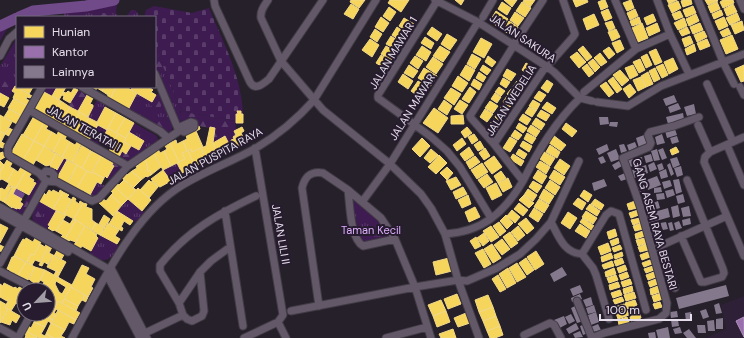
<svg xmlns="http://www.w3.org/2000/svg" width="744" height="338" font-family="'DM Sans',sans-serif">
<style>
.built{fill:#2e2137}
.grass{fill:url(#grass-tufts)}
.forest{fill:url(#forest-firs)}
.cemetery{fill:url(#cemetery-stones)}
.water{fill:#714a89}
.homes{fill:#f6d55c;stroke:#f1d887;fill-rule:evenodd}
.offices{fill:#9970ab;stroke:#b091be}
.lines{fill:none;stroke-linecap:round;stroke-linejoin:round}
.river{stroke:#714a89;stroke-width:11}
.building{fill:#84798c}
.minor-casing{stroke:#413b45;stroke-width:9}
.minor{stroke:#625867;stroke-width:7}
.labels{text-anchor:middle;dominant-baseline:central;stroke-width:4;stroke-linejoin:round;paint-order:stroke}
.street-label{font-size:11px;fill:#e5deea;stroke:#271c2f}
.park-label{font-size:11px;fill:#dcaefa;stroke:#271c2f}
</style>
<defs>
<pattern id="grass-tufts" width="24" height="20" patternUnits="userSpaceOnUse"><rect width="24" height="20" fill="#3e1b51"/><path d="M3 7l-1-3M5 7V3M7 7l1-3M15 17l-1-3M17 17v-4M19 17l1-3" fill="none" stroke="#5a3c6a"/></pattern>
<pattern id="forest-firs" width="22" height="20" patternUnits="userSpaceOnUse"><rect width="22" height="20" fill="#3e1b51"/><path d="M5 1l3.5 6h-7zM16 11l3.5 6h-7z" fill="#5a3c6a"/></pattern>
<pattern id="cemetery-stones" width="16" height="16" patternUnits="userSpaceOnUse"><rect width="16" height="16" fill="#3e1b51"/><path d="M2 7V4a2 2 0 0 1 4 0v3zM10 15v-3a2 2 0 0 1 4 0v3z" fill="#5a3c6a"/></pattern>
</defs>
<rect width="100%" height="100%" fill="#26202b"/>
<path class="built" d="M744,296V338H706L726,329L721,305Z"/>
<path class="grass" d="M117,3L116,13L119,17H64V13Z
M131,10H135L138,13L139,17H126Z
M0,24L7,29L0,41Z
M17,38V83L9,98L0,93V66Z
M155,47L181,110L180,112L186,121L180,122L177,121L155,66Z
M137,93L152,102L156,95L160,93L172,122V130L169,132L128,110Z
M97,100L106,105L97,122L88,117Z
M134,123L157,136L158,140L157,142L129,161H126L119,157L122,151L126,154L131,146L139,150L144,141L129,132Z
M98,125L107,130L99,145L89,140Z
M177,163L185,179L174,184L163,170Z
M40,176L42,182L25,212L21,215L12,207L16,209L17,208L20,209Z
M97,182L106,186L94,198L89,197Z
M350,196L380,222L391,238L362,244Z
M128,199L145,213L136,222L117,211Z
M39,201L56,211L47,231C29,220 29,220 39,201Z
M100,235L119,246C110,262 104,264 89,255Z"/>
<path class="forest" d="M100,10L103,13L112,14L113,16L94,17L96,11Z
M155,47L163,68L162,70L161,75H158L155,66Z
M0,80H3L11,86V89L5,90L0,86Z
M45,87H57L52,96L43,91Z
M78,90L87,95L78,111L69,106Z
M160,93C161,97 162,105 160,109L157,110L149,104L148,99L152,102L156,95Z
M181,110L185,112L235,121L236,130L234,132L236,135L233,137L234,139L231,140L233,143L235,141L238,147L232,149L225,136L213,143L215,129L199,126L196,121L192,119L186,121L181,115Z
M168,115L172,126L171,132L165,131L153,124L164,119L166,116Z
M131,146L139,150L141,153L131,160L126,161L119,157L122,151L126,154Z
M64,158L67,160L57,178L54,171L55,168L57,170Z
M114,161L120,165L121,168L111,181L107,178Z
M30,194H33L34,197L24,214H17L11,211L12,207L16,209L17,208L20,209L28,195H29Z
M40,203L45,205L46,210L43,212L41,215L42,217H45L48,220V223L46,224L43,221L41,224L38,223L36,216L32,214Z"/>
<path class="cemetery" d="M154,6L192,13L209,8C223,42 242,77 243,114H241V111H238V114H236L235,121L185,112L181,110L155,47V17H144L146,10Z"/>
<path class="water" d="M16,188L25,194L22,199L13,194Z"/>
<path class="homes" d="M351,0H365L359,8L350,2Z
M390,0H409L401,12L388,3Z
M455,0H464L461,5Z
M504,0H517L512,7Z
M524,0H535L530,7L523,2Z
M573,0H587L588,2L576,7Z
M603,0H605L608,7L601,10L598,2Z
M631,0L634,8L627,11L623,3Z
M667,0H677L669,4Z
M683,0H691L692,4L683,7L681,1Z
M705,0H717L718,1L708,5Z
M723,0H733L734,3L723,8L720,2Z
M678,1L681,8L672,13L668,5Z
M502,2L511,8L507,15L498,9Z
M522,2L531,8L525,17L516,11Z
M717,2L720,9L711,13L708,6Z
M351,4L359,9L353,19L344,14Z
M733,4L737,12L727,16L724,9Z
M693,6L696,13L686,17L683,10Z
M389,7L396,12L390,21L383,16Z
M608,9L612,18L605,21L601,12Z
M635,9L638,16L630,20L627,13Z
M721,10L723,15L714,19L712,14Z
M496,11L508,19L501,29L490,21Z
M680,11L683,17L675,20L672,14Z
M515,12L524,18L518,26L510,20Z
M737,13L740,20L730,25L726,18Z
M594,14L599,25L587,30L583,19Z
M653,14L656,21L647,25L644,18Z
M696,14L699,21L689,26L686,19Z
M381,17L389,23L383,32L375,27Z
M639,17L641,23L632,26L630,21Z
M724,17L728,26L719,30L715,21Z
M404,18L414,24L408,32L399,26Z
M684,18L687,26L678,30L674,23Z
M509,21L518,27L513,36L504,31Z
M612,21L615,28L609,31L605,23Z
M742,21L744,30L735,34L731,25Z
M642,23L648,38L638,42L632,28Z
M657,23L660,31L649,36L646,28Z
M700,23L703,30L693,34L690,27Z
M397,27L407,34L402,42L392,35Z
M432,27L442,34L437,41L427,34Z
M687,27L690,33L682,36L679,31Z
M728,28L731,34L723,37L720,32Z
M375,29L382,34L377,42L370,37Z
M616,29L620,37L612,41L608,32Z
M704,31L707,37L697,42L694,35Z
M447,34L457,40L450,50L441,44Z
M732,35L738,49L726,54L720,40Z
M391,36L401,43L397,50L386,44Z
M690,36L693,43L685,47L682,39Z
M425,37L434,43L431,49L421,43Z
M481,38L492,44L484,58L473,52Z
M370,39L379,45L372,57L362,50Z
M707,39L710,46L700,50L697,43Z
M620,40L624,49L617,53L612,43Z
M694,44L696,51L687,55L685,49Z
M386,46L396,52L391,60L381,54Z
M422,46L431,52L426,61L416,55Z
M440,46L450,52L443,62L433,56Z
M583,46L592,57L587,61L578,50Z
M609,47L615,54L609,59L603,51Z
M656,49L662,62L655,65L649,52Z
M577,52L586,62L579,68L570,57Z
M600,53L607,62L601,66L594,58Z
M472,54L481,59L475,69L467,64Z
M647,54L652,65L646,68L641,57Z
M381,55L391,62L386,69L376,63Z
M415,56L423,61L418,69L410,63Z
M488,56L496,62L492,67L485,62Z
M433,57L443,64L436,74L426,67Z
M673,58L678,69L669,74L664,62Z
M593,59L600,67L595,72L588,63Z
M640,59L645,70L639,73L633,62Z
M526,63L534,68L529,75L522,70Z
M587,64L594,73L589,77L582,68Z
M663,64L668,75L662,78L656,67Z
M409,65L418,71L413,78L404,73Z
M466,65L475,70L469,81L460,75Z
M483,65L491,70L487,75L480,70Z
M633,65L638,75L630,79L625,68Z
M744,65V81L741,82L735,69Z
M424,68L437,76L431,86L418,78Z
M655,68L660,79L654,82L649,71Z
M507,69L516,74L511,81L503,76Z
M620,70L629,80L622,86L613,75Z
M479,72L486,77L483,82L476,78Z
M648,72L653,84L646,87L641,76Z
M403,74L413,81L408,89L398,82Z
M522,74L528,78L525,83L519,79Z
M458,76L468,83L462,92L452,86Z
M613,77L622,89L617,93L608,81Z
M641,77L646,87L638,91L633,80Z
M503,78L510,82L506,88L500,84Z
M474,79L482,84L479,90L471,85Z
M547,80L553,84L548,93L541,88Z
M418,81L429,88L422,99L411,91Z
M517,81L524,85L520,91L513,87Z
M606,82L614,93L609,97L600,86Z
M630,84L636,92L629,98L623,89Z
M15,86L32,96L30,98L27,97L26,99L30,101L27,106L13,98L15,93L12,91Z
M20,87H33L29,94L19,88Z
M57,87H66L59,100L52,96Z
M91,87H104L102,91L97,88L95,91L90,88Z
M104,87H116L110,99L107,98L108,95L102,91Z
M116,87H126L137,93L128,110L110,99Z
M132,87H149L153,90L151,92L156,95L152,102L131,90Z
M470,87L476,92L469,103L462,99Z
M499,87L505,91L501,96L495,92Z
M74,88L78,90L70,103L63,99L64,96L62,95L63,92L66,93L68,91L71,93Z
M451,88L461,94L454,105L444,98Z
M511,89L518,93L515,99L507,94Z
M539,91L546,95L541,102L534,98Z
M44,92L61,101L51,118L35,109Z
M0,93L9,98L4,107L0,105Z
M495,93L501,97L497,103L491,99Z
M87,95L93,98L90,104L93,105V107L88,117L78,111Z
M507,96L514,101L510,107L503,102Z
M14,98L27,106L22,116L8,108Z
M444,100L452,106L447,115L438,109Z
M460,100L468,105L462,114L454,109Z
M533,100L540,104L536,111L529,106Z
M61,101L70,107L61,124L51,118Z
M490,101L498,106L493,113L485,108Z
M547,102L556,108L552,114L542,108Z
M503,104L508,108L505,114L499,110Z
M70,107L80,112L70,129L61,124Z
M105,107L116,113L107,130L96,124Z
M529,107L536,111L532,117L525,113Z
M434,108L448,118L438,133L423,123Z
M9,109L22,116L17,124L4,117Z
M485,109L493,114L487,122L480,117Z
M541,110L550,115L546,121L537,116Z
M237,111H241V114H243V123H236V114H238Z
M80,112L89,118L80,135L70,129Z
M498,112L504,116L501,122L495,117Z
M116,113L125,118L116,133L108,128Z
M523,114L531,119L527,125L519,120Z
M0,115L12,122L5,134L0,131Z
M463,115L464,124H451V116Z
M34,116L44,122L34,141L23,135Z
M89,118L97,122L96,124L98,125L89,140L80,135Z
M125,118L134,123L126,138L116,133Z
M536,118L545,124L541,130L532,124Z
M493,119L500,124L496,131L489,126Z
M44,122L49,124L46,129L52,132L44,146L34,141Z
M519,123L527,128L523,133L516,128Z
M566,123L577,131L572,137L562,129Z
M531,125L540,131L536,137L527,131Z
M199,126L200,129L196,131L203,147L192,152L191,149L187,151L183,141L187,139L186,135L189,134L188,132Z
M210,127L215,128L213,143L218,153L206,159L201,148L206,146Z
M242,127L244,131L241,133L245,140L241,142L242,144L238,147L235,141L232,143L231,140L234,139L233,137L236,135L234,131Z
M467,127L472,133L465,138L461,132Z
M9,128L13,130L9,136L5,134Z
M108,128L118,134L111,147L101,142Z
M59,130L63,133L53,152L44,146L52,132L57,135Z
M515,130L522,135L518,140L511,136Z
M0,131L5,134L1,142L0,141Z
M129,132L144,141L139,150L124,142Z
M63,133L67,135L65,139L70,142L62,157L53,152Z
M527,133L536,138L532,144L524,139Z
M22,134L34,141L23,160L11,153Z
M118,134L126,138L124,142L131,146L126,154L122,151L119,157L109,151Z
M474,134L478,140L472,144L468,137Z
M553,135L566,145L561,151L548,142Z
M225,136L231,148L228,150V152L225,153L224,152L218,154L213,143Z
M510,137L517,141L510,152L503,148Z
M422,138L430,146L420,157L412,149Z
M462,138L466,144L457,151L453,145Z
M176,140L177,144L183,141L187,151L182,153L185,159L179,162L170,143Z
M0,141L5,144L3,148L0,147Z
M34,141L44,146L33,165L23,160Z
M78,141L82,143L72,162L62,157L70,142L75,145Z
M480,141L484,148L478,151L474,145Z
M523,141L532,146L529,152L520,146Z
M170,143L179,162L171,166L164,151L167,149L165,146Z
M82,145L91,151L82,168L72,162Z
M550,145L560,152L557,158L546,152Z
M44,146L56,153L50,165L46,166L36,160Z
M469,147L474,155L465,161L460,154Z
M676,147L679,152L672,155L670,150Z
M201,148L207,160L195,166L188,151L191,149L192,152Z
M485,148L490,156L484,160L479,153Z
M158,149L160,153L164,151L171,166L163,170L153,152Z
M431,149L438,155L430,163L424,158Z
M519,149L527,154L524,159L516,154Z
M91,151L101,156L91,173L82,168Z
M188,151L195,166L182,173L177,163L185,159L182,153Z
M3,152L5,157L0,160V153Z
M153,152L161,167L151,175L150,170L148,172L147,169L148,168L145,159L151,156L150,154Z
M544,152L555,158L550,166L540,159Z
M56,153L64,158L57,170L55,168L54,170L50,168L51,166L50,165Z
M513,154L524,161L521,166L510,159Z
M439,155L447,163L436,174L428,167Z
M101,156L113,163L112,165L114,166L107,178L105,176L104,178L92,172Z
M475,156L480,162L470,169L466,162Z
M494,156L502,167L492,174L484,163Z
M145,159L148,168L147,169L148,172L150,170L151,175L147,177L146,176L141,180L139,177H138L136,174L135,175L132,171L137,168L136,166L139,165L138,163Z
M560,159L570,166L564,175L554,168Z
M7,160L12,163L10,167L14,169L7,182L2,179L0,180V172Z
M67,160L77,165L67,184L57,178Z
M0,161L4,165L0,172Z
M540,161L550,167L546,174L536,167Z
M482,163L488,172L477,179L471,170Z
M77,165L87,171L76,190L67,185Z
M21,167L26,170L16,188L8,185L9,183L7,182L14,169L18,172Z
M447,167L453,173L447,180L440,173Z
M26,170L32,173L29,177L34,180L33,182L36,183L29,195L16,188Z
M163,170L171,181L160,187L156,185L151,179Z
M538,170L547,176L542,184L533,178Z
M554,170L565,177L560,185L549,178Z
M87,171L91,173L92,172L104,178L101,184L97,182L90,195L82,190L80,193L76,190Z
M132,171L135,175L136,174L138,177H139L141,180L133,188L122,178L126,173L127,175Z
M501,171L506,178L498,183L494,176Z
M487,174L493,182L484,188L478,180Z
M456,177L461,185L451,190L446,181Z
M508,178L512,187L503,192L498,183Z
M124,180L136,190L128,199L114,186L116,183L119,185Z
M149,180L151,182L153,181L158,187L149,198L140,190Z
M550,180L560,187L555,195L545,188Z
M533,181L542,186L537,193L529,187Z
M496,183L502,195L492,200L486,188Z
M8,185L12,188L4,202L0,200V189L1,188L5,190Z
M12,186L16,188L13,194L22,199L20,202L23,204L20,209L17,208V209L12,207V208L4,202Z
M114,186L128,199L122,205L111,195L113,193L110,190Z
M463,187L467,194L456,199L453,192Z
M138,188L151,200L142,211L128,199Z
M528,189L537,195L533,201L524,195Z
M544,189L554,196L549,204L539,198Z
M49,190L52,192L53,190L59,193L60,190L63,192L53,209L39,201L44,193L46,195Z
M584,190L592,195L588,202L580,196Z
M63,192L69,195L67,197L72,200L64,214L53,209Z
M111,195L122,205L113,216L99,203L103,199L106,201Z
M468,195L471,204L462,208L458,200Z
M524,195L534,203L529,208L519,200Z
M73,197L76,199L75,201L79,204L80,201L83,203L74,219L64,214Z
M578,198L586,203L582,210L573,204Z
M539,199L549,205L544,213L534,207Z
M595,199L604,205L601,210L591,204Z
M635,201L637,208L629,210L627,204Z
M83,203L87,204L86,207L92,209V220L96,223L92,230L74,219Z
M519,203L528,210L523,216L514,209Z
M590,204L600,211L597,216L586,209Z
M475,207L480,217L469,222L465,212Z
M534,208L543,214L538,222L529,216Z
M512,210L520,217L515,223L507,216Z
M638,210L639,215L631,218L629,213Z
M56,211L66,215L56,231L54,230L53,231L48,228L50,226L48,225Z
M117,211L133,221L130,225L124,221L121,227L123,228L122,231L109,224Z
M586,211L597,218L593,224L582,217Z
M568,212L577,218L570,229L561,223Z
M104,215L110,219L105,228L99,224Z
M506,215L513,223L507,229L500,221Z
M526,218L534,228L527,234L518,224Z
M583,218L594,226L591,230L580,222Z
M640,218L641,222L633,225L631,220Z
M73,219L76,220L65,239L61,237L63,235L56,231L63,220L70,224Z
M76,220L85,226L76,242L70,240L69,241L65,239Z
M499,222L506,231L500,236L493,226Z
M96,223L105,228L100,235L92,230Z
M107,223L119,230L115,236L120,239L117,244L100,235Z
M641,223L643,229L635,231L633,226Z
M0,224L8,228L0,243Z
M580,224L590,231L586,238L575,231Z
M85,226L97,234L96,236L98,238L91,251L82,246L80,249L74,245Z
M491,226L499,237L491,242L483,231Z
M518,226L525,235L518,241L511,232Z
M615,229L617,236L609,239L607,232Z
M643,231L645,236L636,239L635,234Z
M510,232L518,243L511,248L503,237Z
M484,233L489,241L483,246L477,238Z
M36,236L42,240L34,255L31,254L27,262L14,256L20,244L23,239L25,240L26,238L33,242Z
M476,237L481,246L475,249L470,241Z
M618,238L619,243L612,246L610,241Z
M645,238L647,243L638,246L636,240Z
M502,239L510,249L502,255L494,245Z
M47,242L50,244L40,262L35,260L32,265L27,262L31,254L34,255L40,244L45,247Z
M608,243L611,251L601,255L598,247Z
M50,244L53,245L49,253L53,255L49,265L44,262L42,266L39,265Z
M492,244L501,258L493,263L484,249Z
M646,244L648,250L640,252L638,247Z
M0,245L6,248L4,253L0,251Z
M620,245L622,249L614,252L612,248Z
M58,249L65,253L61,260L54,256Z
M483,249L491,264L484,268L475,253Z
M536,251L544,264L535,270L527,257Z
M622,252L623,256L615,259L614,255Z
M648,252L650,257L642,260L640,255Z
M611,253L613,258L602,262L601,257Z
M53,255L66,262L60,273L47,267Z
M14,256L26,262L17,277L14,275L15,273L13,272V274L9,272L10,270L7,269L12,257H13Z
M449,258L452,271L436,275L433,262Z
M526,258L534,270L527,275L519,263Z
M622,258L624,263L616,266L614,261Z
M650,260L652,264L644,267L642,263Z
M612,261L614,266L604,269L602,265Z
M26,262L35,267L28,280L22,277L21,279L17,277Z
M517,263L526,277L517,282L509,268Z
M82,265L89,268L86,274L95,279L91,287L93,288L88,297L71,287Z
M625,265L627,270L619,273L617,268Z
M653,266L654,270L646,273L644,269Z
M35,267L45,270L38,284L37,283L36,285L29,279Z
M508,268L516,283L507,288L499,274Z
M614,268L616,274L606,277L605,272Z
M45,270L72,285L62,303L58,301L54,308L48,304V290H46L42,287L44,282L40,280ZM56,281L66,287L62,294L59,292L55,284Z
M56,271L60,273L58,277L54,275Z
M627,272L629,277L621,280L619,275Z
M654,272L656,277L648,280L646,275Z
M498,275L506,289L500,292L492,279Z
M616,275L618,280L609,283L607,278Z
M630,279L632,284L623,287L621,282Z
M656,279L658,284L650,287L648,282Z
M618,282L620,287L610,290L609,285Z
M4,283L14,288L15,287L18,289L19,287L25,290L17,304L16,303L11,311L5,307L9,299L7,301L0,297V284L3,286Z
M632,286L633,291L624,294L623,289Z
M658,286L660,292L651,295L650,289Z
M71,287L85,295L78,306L64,299Z
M620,290L622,295L613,298L611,293Z
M634,292L636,298L626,301L624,295Z
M661,293L663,299L654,302L652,296Z
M457,294L461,304L448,309L444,299Z
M85,295L88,297L86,302L82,300Z
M488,295L493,307L479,312L475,300Z
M622,297L624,301L615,304L613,300Z
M64,299L78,306L76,311L62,303Z
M441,300L446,311L433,316L428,305Z
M635,300L637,305L627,309L625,303Z
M0,301L7,305L5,307L8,309L0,323Z
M58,301L80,313L76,320L54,308Z
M660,302L662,307L655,309L653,304Z
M48,304L56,309L54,313L56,314L53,320L41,314H48Z
M624,304L626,308L616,311L615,307Z
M493,307L496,316L483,321L479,312Z
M637,308L639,313L632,316L630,310Z
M8,309L20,316L16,323L12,320L10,325L1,322Z
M58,310L76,320L74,324L69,322L65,330L51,323Z
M627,310L629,315L618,319L616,313Z
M446,311L450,322L437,327L433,316Z
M466,313L470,323L458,327L454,318Z
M36,314H41L53,320L51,323L48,321L45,327L34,322L37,315Z
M640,314L641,318L631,321L630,317Z
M496,316L500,326L487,331L483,321Z
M627,317L629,322L619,325L618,320Z
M34,322L45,327L41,334L45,336L44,338H39L26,331L28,326L31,328Z
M51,323L65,330L61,336L65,338H54L46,334Z
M500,326L503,335L495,338H490L487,331Z
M453,329L456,338H441L439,334Z
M26,331L37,337V338H25L26,335L24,334Z
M46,334L54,338H44Z"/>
<path class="offices" d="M744,317V337L736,321Z"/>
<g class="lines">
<path class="river" d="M19,17L33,11L86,6L114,0
M0,26L17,18"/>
</g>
<path class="building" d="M674,95L677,102L666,106L663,99Z
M678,103L681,109L670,113L668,107Z
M694,104L696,114L687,116L684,107Z
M683,113L684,119L668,124L666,117Z
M599,117H608L609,124L600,125Z
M610,122H618L617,127L609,126Z
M675,129L677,135L667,138L665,131Z
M662,134L665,143L657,145L655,137Z
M644,135L647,145L639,148L636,138Z
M677,136L679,142L672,144L670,138Z
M635,142L637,147L629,151L627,145Z
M607,144L609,150L599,155L596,149Z
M624,144L627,151L621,153L619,145Z
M663,148L667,158L662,160L658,150Z
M616,149L620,159L611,162L607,153Z
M657,149L660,160L654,161L651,151Z
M651,154L653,161L646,163L644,156Z
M603,156L606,162L601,164L598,158Z
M633,157L634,166L629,167L628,158Z
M642,157L643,165L636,166L635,158Z
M677,157L680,165L673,168L670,159Z
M619,161L622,166L615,170L612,165Z
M654,162L657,169L650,172L648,165Z
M662,163L664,169L659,171L657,165Z
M670,163L674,174L671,176L667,165Z
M646,165L648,173L639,176L637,168Z
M681,166L683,175L677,177L674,168Z
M636,169L638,177L634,178L632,170Z
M666,169L668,177L661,179L659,172Z
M625,173L627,179L621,181L618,176Z
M657,176L661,185L648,190L644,181Z
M604,179L607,186L594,191L592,183Z
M679,179L682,192L676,194L673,180Z
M670,180L672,186L664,189L662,182Z
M643,184L645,190L640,192L637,186Z
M661,187L662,192L654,193V188Z
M673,189L675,195L667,198L665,191Z
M664,193L665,199L657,200L656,194Z
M683,194L685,202L678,204L676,196Z
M649,199L652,210L646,212L643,201Z
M658,201L660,208L653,210L651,204Z
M678,205L680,216L673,218L671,207Z
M689,206L691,216L683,217L681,208Z
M668,208L670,217L649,223L647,214Z
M690,218L691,224L683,226L682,220Z
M679,221L682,228L676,230L674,223Z
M666,222L668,229L663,230L660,223Z
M672,222L674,230L670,231L668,223Z
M562,267L567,275L554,282L550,274Z
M580,285L583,292L573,296L570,289Z
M726,285L729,296L679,309L676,298Z
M580,294L582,299L572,302L571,298Z
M591,297L593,305L586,307L583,300Z
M719,303L722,313L716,314L714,305Z
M577,305L584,321L577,323L571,308Z
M594,305L599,322L591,325L588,315L596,312L588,314L586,308Z
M706,309L709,317L703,319L700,311Z
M677,311L678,317L671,318L670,312Z
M691,312L692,320L686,321L685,313Z
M571,314L575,321L569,324L565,317Z
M564,316L567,324L558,329L554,320Z
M723,318V329H716V319Z
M671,320H678L679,326L672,327Z
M714,320L715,331H708L707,321Z
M576,323L579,329L569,334L566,329Z
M585,324L588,333L583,335L580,326Z
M598,324L601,330L593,332L591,327Z
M697,325H705L706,333H698Z
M668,327L670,338H658L656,330Z
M680,327L682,333L675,334L673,329Z
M689,329L696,338H687L683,333Z
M580,331L583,337L575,338L573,334Z
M655,332L656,338H649L648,333Z"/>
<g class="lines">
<g class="minor-casing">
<path id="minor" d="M214,0L215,6L250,82C255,91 263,84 269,79L323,0
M268,0C264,6 260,11 261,18L281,61L323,110L390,164L421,194L431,208L445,234L458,280L479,338
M435,0L478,22L546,66L554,72L580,98L592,101
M657,0L670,34L689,74
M698,0L723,62L734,84
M740,0L744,9
M437,1L378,95V98L430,136L447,151L460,167L491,218
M483,17L493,0
M516,41L543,0
M636,49L670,34
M0,56L9,39L17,32
M551,62L573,37L575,34L563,0
M155,74L179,131
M707,84L733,142
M42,87L8,147V154L11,157L39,173L46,181L57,182L92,201L99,198L128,166L179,131L181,130L184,132L194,127V123L191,122L182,126L181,130
M82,87L160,131L168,138
M740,87L744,95
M584,92L636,49L615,0
M597,102L628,106L661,86L744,54
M29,110L128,166
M698,125L710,152
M744,137L710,152L705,157L704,162L744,256
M494,144L471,118L470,116L514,45
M727,145L744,185
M42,175L46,171L51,172L54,175L53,181
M523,181C538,151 555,122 580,98
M348,190C350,205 350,238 363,246L395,239
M362,202L390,164L478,22
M0,207L110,270
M225,211L243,326
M0,214L68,252
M551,222C559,237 564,253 582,254
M445,234C482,232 504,213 523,181L494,144L546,66
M681,236L701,282H705L722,277L724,273L723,269L687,180
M0,263L46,181
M111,268L147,338
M0,271L37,290
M200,272L204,311L202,316L192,321L187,319L183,315L179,303L160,271V265C187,231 218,214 256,196
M107,275L140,338
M675,288L660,250V246L727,216
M577,301L592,338
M179,303L200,272L211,261L230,247
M319,306L302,188C305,176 311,171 323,173L348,190L381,218L395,239L415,287L431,338
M291,311L415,287L458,280L467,281L497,268L520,254L536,239L551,222L579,161
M609,319L596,275L593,268L582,254L606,215L611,211L619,214L646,310
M278,322L286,338
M0,328L18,338L31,314
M141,335L183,315
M524,335L550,323L554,325L561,338
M72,338C99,289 129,222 175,190C199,173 230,163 256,148C278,135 297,119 314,100L376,0
M244,338L278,322L283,315L255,148
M386,338L427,327
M592,338L604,333L659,319L666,313L667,303L640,206L623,158L649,147L651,143L648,135L650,132L674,126L699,117"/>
</g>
<use href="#minor" class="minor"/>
</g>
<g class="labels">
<g class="street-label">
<text transform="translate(523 38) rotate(34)">JALAN SAKURA</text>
<text transform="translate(393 53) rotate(-59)">JALAN MAWAR 1</text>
<text transform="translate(511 100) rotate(-57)">JALAN WEDELIA</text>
<text transform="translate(412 107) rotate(-58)">JALAN MAWAR</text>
<text transform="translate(84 128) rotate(29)">JALAN TERATAI I</text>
<text transform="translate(215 156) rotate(-29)">JALAN PUSPITA RAYA</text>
<text transform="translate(655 224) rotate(74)">GANG ASEM RAYA BESTARI</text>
<text transform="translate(281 234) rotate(80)">JALAN LILI II</text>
</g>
<g class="park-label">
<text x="371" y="230">Taman Kecil</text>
</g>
</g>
<rect x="16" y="16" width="140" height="72" fill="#271c2f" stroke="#736a7a"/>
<rect x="24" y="26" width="20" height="12" fill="#f6d55c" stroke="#736a7a"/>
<text x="52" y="36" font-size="12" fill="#e5deea">Hunian</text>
<rect x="24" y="46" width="20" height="12" fill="#9970ab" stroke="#736a7a"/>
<text x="52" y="56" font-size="12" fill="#e5deea">Kantor</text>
<rect x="24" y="66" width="20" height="12" fill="#84798c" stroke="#736a7a"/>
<text x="52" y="76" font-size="12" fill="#e5deea">Lainnya</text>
<g transform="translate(36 302) rotate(244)"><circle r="19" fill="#271c2f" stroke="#736a7a"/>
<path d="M0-3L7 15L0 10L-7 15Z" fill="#a29ca7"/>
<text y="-6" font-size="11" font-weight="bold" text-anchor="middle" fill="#e5deea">U</text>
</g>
<path d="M600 314v6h91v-6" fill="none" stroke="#e5deea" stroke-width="2"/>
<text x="606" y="314" font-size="12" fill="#e5deea" stroke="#271c2f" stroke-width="3" paint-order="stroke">100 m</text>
</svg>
